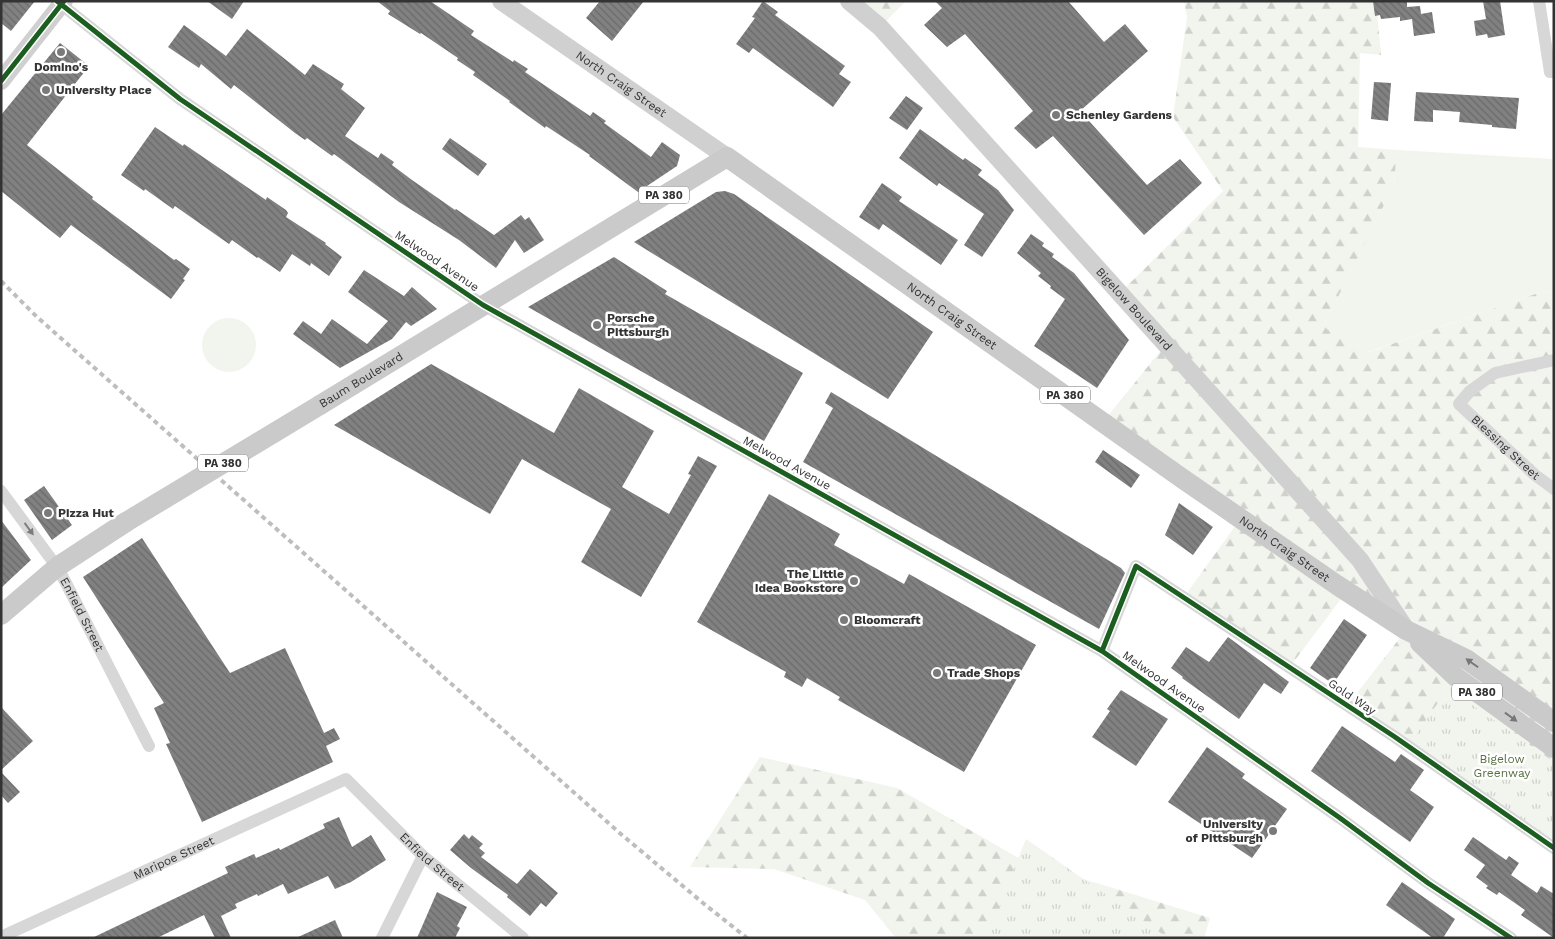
<svg xmlns="http://www.w3.org/2000/svg" width="1555" height="939" font-family="'Work Sans',sans-serif">
<style>
.grass{fill:#f1f5ed}
.forest{fill:url(#forest-firs)}
.park{fill:url(#park-tufts)}
.building{fill:url(#building-back-hatch)}
.lines{fill:none;stroke-linecap:round;stroke-linejoin:round}
.minor{stroke:#d7d7d7;stroke-width:12}
.secondary{stroke:#d0d0d0;stroke-width:18}
.primary{stroke:#cacaca;stroke-width:20}
.rail{stroke:#bebebe;stroke-width:4;stroke-dasharray:5 4;stroke-linecap:butt}
.primary-bridge{stroke:#cacaca;stroke-width:20}
.cycleway-casing{stroke:#fff;stroke-width:8}
.cycleway{stroke:#1b5e20;stroke-width:5}
.oneway{fill:#7d7d7d}
.oneway2{fill:#777}
.poi-dot{fill:#7a7a7a;stroke:#fff;stroke-width:2}
.labels{text-anchor:middle;dominant-baseline:central;stroke-width:5;stroke-linejoin:round;paint-order:stroke}
.shield{fill:#fff;stroke:#707070;stroke-width:1}
.shield-label{font-size:11px;font-weight:bold;fill:#333}
.poi-label{font-size:12px;font-weight:bold;fill:#333;stroke:#fff;text-anchor:start}
.street-label{font-size:12px;fill:#333;stroke:#fff}
.park-label{font-size:12px;fill:#56703f;stroke:#fff}
</style>
<defs>
<pattern id="forest-firs" width="22" height="20" patternUnits="userSpaceOnUse" patternTransform="scale(1.25)"><rect width="22" height="20" fill="#f1f5ed"/><path d="M5 1l3.5 6h-7zM16 11l3.5 6h-7z" fill="#cfd2cc"/></pattern>
<pattern id="park-tufts" width="24" height="20" patternUnits="userSpaceOnUse" patternTransform="scale(1.25)"><rect width="24" height="20" fill="#f1f5ed"/><path d="M3 7l-1-3M5 7V3M7 7l1-3M15 17l-1-3M17 17v-4M19 17l1-3" fill="none" stroke="#cfd2cc"/></pattern>
<pattern id="building-back-hatch" width="6" height="6" patternUnits="userSpaceOnUse" patternTransform="scale(1.25)"><rect width="6" height="6" fill="#818181"/><path d="M-1 5l2 2M0 0l6 6M5-1l2 2" fill="none" stroke="#6a6a6a"/></pattern>
</defs>
<rect width="100%" height="100%" fill="#fff"/>
<path class="grass" d="M1397,150L1554,159V291L1541,292L1368,352L1327,329L1324,325L1394,185Z
M202 345a27 27 0 1 1 54 0a27 27 0 1 1-54 0Z"/>
<path class="forest" d="M849,1H906L880,27Z
M1184,1H1376L1381,55L1360,53L1358,147L1397,150L1394,185L1324,325L1327,329L1369,352L1541,292L1554,291V849L1347,706L1406,630L1347,591L1289,668L1184,597L1241,518L1103,422L1166,344L1120,293L1223,191L1173,117L1187,17Z
M760,757L897,788L1022,860L1210,918L1204,938H896L865,900L774,869L690,867Z"/>
<path class="park" d="M1448,688L1554,762V841L1411,742Z
M1026,839L1168,938H987Z"/>
<path class="building" d="M1,1H35L11,31L1,23Z
M207,1H244L232,19Z
M377,1H430L474,31L471,35L513,62L514,60L528,69L525,72L590,116L593,112L606,121L604,123L651,157L662,142L680,155L677,166L638,192L589,156L590,155L546,126L545,128L509,102L510,101L473,75L475,72L457,60L458,58L421,33L420,34L388,14L390,11Z
M600,1H644L612,41L586,18Z
M763,1L778,12L775,15L845,66L839,74L851,82L833,107L753,48L749,53L736,44L755,18L752,17Z
M935,1H1068L1104,42L1125,24L1148,51L1080,111L1147,185L1180,159L1202,183L1144,235L1053,136L1036,149L1014,128L1033,111L965,34L947,47L924,25L942,8Z
M1373,1H1407V7L1420,6L1421,14L1432,12L1435,33L1414,36L1412,19L1400,21V17L1381,19L1380,15L1375,16Z
M1483,1H1500L1505,35L1488,38L1487,34L1476,36L1474,21L1486,19Z
M184,25L226,56L247,29L305,75L313,64L344,84L341,89L365,108L345,136L378,158L381,153L394,162L392,165L412,180L455,210L456,209L494,235L521,215L525,220L529,217L544,240L524,253L515,240L496,268L459,240L399,202L334,154L332,156L307,138L305,140L295,133L234,85L231,89L201,64L199,68L168,47Z
M60,43L89,66L27,145L93,197L92,199L174,260L176,259L190,269L183,279L185,280L171,299L71,225L60,238L1,191V115Z
M1374,82L1391,83L1388,121L1371,119Z
M1416,92L1519,98L1516,129L1492,127V125L1459,122L1460,112L1433,110V122L1414,121Z
M906,96L923,108L907,130L889,118Z
M155,127L183,146L184,144L266,200L267,197L286,210L288,213L286,217L326,243L325,244L342,257L329,276L311,263L310,266L292,254L280,272L258,257L257,258L232,240L229,244L175,206L173,209L145,189L144,191L121,175Z
M920,129L963,160L965,158L982,170L978,175L998,190L1014,210L982,257L964,245L984,214L939,183L937,186L899,158Z
M450,138L487,164L478,176L442,149Z
M882,183L902,197L899,201L958,240L941,265L883,224L879,230L859,217Z
M725,191L734,194L933,332L888,399L634,242L716,192Z
M1031,234L1044,243L1042,246L1054,254L1052,257L1074,273L1129,340L1097,388L1034,346L1065,299L1050,288L1051,286L1038,276L1041,273L1017,253Z
M614,257L667,291L665,294L803,373L764,441L528,307Z
M364,270L404,296L412,287L437,309L411,326L406,322L392,339L340,368L293,334L303,321L321,334L332,319L367,344L388,321L348,292Z
M431,364L554,433L579,388L654,431L622,487L669,514L691,475L688,474L698,456L717,466L641,597L581,562L611,509L522,459L490,514L334,425Z
M831,392L1121,568L1125,573L1099,629L803,462L833,408L825,403Z
M1103,450L1140,475L1131,488L1095,462Z
M44,486L72,525L52,540L24,500Z
M769,494L840,534L834,545L904,584L909,574L1036,645L964,772L838,700L840,697L807,678L802,687L784,677L786,672L697,622Z
M1179,503L1213,527L1193,555L1165,535Z
M1,520L31,560L1,588Z
M142,538L230,673L285,648L324,733L334,728L340,739L326,746L333,762L202,822L166,744L170,743L154,708L164,703L83,577Z
M1344,619L1367,635L1333,684L1310,668Z
M1228,637L1289,682L1281,694L1264,683L1239,719L1182,678L1183,677L1171,668L1186,647L1209,662Z
M1121,690L1168,719L1136,766L1092,737L1110,711L1107,709Z
M1,707L33,741L1,770Z
M1342,726L1395,762L1401,754L1424,770L1410,790L1434,807L1410,842L1311,771Z
M1207,747L1245,774L1242,778L1287,809L1252,858L1168,802Z
M1,772L20,792L8,803L1,795Z
M339,817L352,847L371,835L386,860L351,882L335,889L328,876L288,894L283,884L258,896L257,894L235,904L237,908L221,916L231,938H215L204,915L157,938H92L228,873L225,867L254,854L256,858L279,848L280,850L325,828L323,824Z
M464,834L469,839L472,835L483,844L479,848L485,853L481,857L517,884L530,869L558,893L546,907L541,903L530,916L507,897L508,895L471,868L450,850Z
M1473,837L1506,860L1509,856L1519,863L1511,875L1537,893L1541,886L1554,894V938L1521,915L1525,910L1499,892L1497,895L1486,888L1488,886L1476,877L1485,865L1464,850Z
M1402,882L1455,919L1443,938H1433L1386,905Z
M437,892L467,907L457,926L460,928L455,938H417Z
M335,920L343,938H296Z"/>
<g class="lines">
<g class="minor">
<path d="M57,1L180,99L483,305L1102,651L1340,818L1428,883L1511,938"/>
<path d="M1539,1L1550,72H1554"/>
<path id="s1" d="M1554,360L1495,373L1470,391L1459,404L1535,475L1554,489"/>
<path id="s2" d="M1,491L57,567L66,583L149,746"/>
<path d="M1102,651L1136,566L1395,737L1554,848"/>
<path id="s3" d="M1,937L346,779L423,856L523,938"/>
<path d="M382,938L423,856"/>
</g>
<g class="secondary">
<path id="s4" d="M501,1L727,157"/>
<path id="s5" d="M849,1L880,27L1360,560L1405,628"/>
<path d="M1,81L64,1"/>
</g>
<g class="primary">
<path id="s6" d="M320,405L727,157L1183,479L1337,585L1406,630L1466,659L1554,722"/>
<path d="M1,615L57,567L126,522"/>
<path d="M1420,643L1456,677L1554,748"/>
</g>
<path class="rail" d="M1,281L37,317L622,835L703,903L747,938"/>
<path class="primary-bridge" d="M126,522L320,405"/>
<g class="cycleway-casing">
<path id="cycleway" d="M57,1L180,99L483,305L1102,651L1340,818L1428,883L1511,938
M1,81L64,1
M1102,651L1136,566L1395,737L1554,848"/>
</g>
<use href="#cycleway" class="cycleway"/>
</g>
<defs><path id="oneway-solid" d="M-6-.8H1V-3.2L6.5 0L1 3.2V.8H-6Z" transform="scale(1.25)"/></defs>
<use class="oneway" href="#oneway-solid" transform="translate(29 529) rotate(54)"/>
<g class="oneway2">
<use href="#oneway-solid" transform="translate(1472 663) rotate(-145)"/>
<use href="#oneway-solid" transform="translate(1511 717) rotate(36)"/>
</g>
<g class="poi-dot">
<circle cx="61" cy="52" r="5"/>
<circle cx="46" cy="90" r="5"/>
<circle cx="1056" cy="115" r="5"/>
<circle cx="597" cy="325" r="5"/>
<circle cx="48" cy="513" r="5"/>
<circle cx="854" cy="581" r="5"/>
<circle cx="844" cy="620" r="5"/>
<circle cx="937" cy="673" r="5"/>
<circle cx="1273" cy="831" r="5"/>
</g>
<g class="labels">
<g class="shield">
<rect x="639" y="186.5" width="50" height="17" rx="4"/>
<rect x="1040" y="386.5" width="50" height="17" rx="4"/>
<rect x="198" y="454.5" width="50" height="17" rx="4"/>
<rect x="1452" y="683.5" width="50" height="17" rx="4"/>
</g>
<g class="shield-label">
<text x="664" y="195">PA 380</text>
<text x="1065" y="395">PA 380</text>
<text x="223" y="463">PA 380</text>
<text x="1477" y="692">PA 380</text>
</g>
<g class="poi-label">
<text x="61" y="67" text-anchor="middle">Domino's</text>
<text x="56" y="90">University Place</text>
<text x="1066" y="115">Schenley Gardens</text>
<text x="607" y="318">Porsche<tspan x="607" dy="14">Pittsburgh</tspan></text>
<text x="58" y="513">Pizza Hut</text>
<text x="844" y="574" text-anchor="end">The Little<tspan x="844" dy="14">Idea Bookstore</tspan></text>
<text x="854" y="620">Bloomcraft</text>
<text x="947" y="673">Trade Shops</text>
<text x="1263" y="824" text-anchor="end">University<tspan x="1263" dy="14">of Pittsburgh</tspan></text>
</g>
<g class="street-label">
<text stroke="none"><textPath href="#s4" startOffset="146">North Craig Street</textPath></text>
<text transform="translate(437 261) rotate(34)">Melwood Avenue</text>
<text stroke="none"><textPath href="#s5" startOffset="420">Bigelow Boulevard</textPath></text>
<text stroke="none"><textPath href="#s6" startOffset="752">North Craig Street</textPath></text>
<text stroke="none"><textPath href="#s6" startOffset="48">Baum Boulevard</textPath></text>
<text stroke="none"><textPath href="#s1" startOffset="172">Blessing Street</textPath></text>
<text transform="translate(787 463) rotate(29)">Melwood Avenue</text>
<text stroke="none"><textPath href="#s6" startOffset="1158">North Craig Street</textPath></text>
<text stroke="none"><textPath href="#s2" startOffset="148">Enfield Street</textPath></text>
<text transform="translate(1164 682) rotate(35)">Melwood Avenue</text>
<text transform="translate(1352 697) rotate(34)">Gold Way</text>
<text stroke="none"><textPath href="#s3" startOffset="190">Maripoe Street</textPath></text>
<text stroke="none"><textPath href="#s3" startOffset="499">Enfield Street</textPath></text>
</g>
<g class="park-label">
<text x="1502" y="759">Bigelow<tspan x="1502" dy="14">Greenway</tspan></text>
</g>
</g>
<rect width="1555" height="939" fill="none" stroke="#333333" stroke-width="5"/>
</svg>
